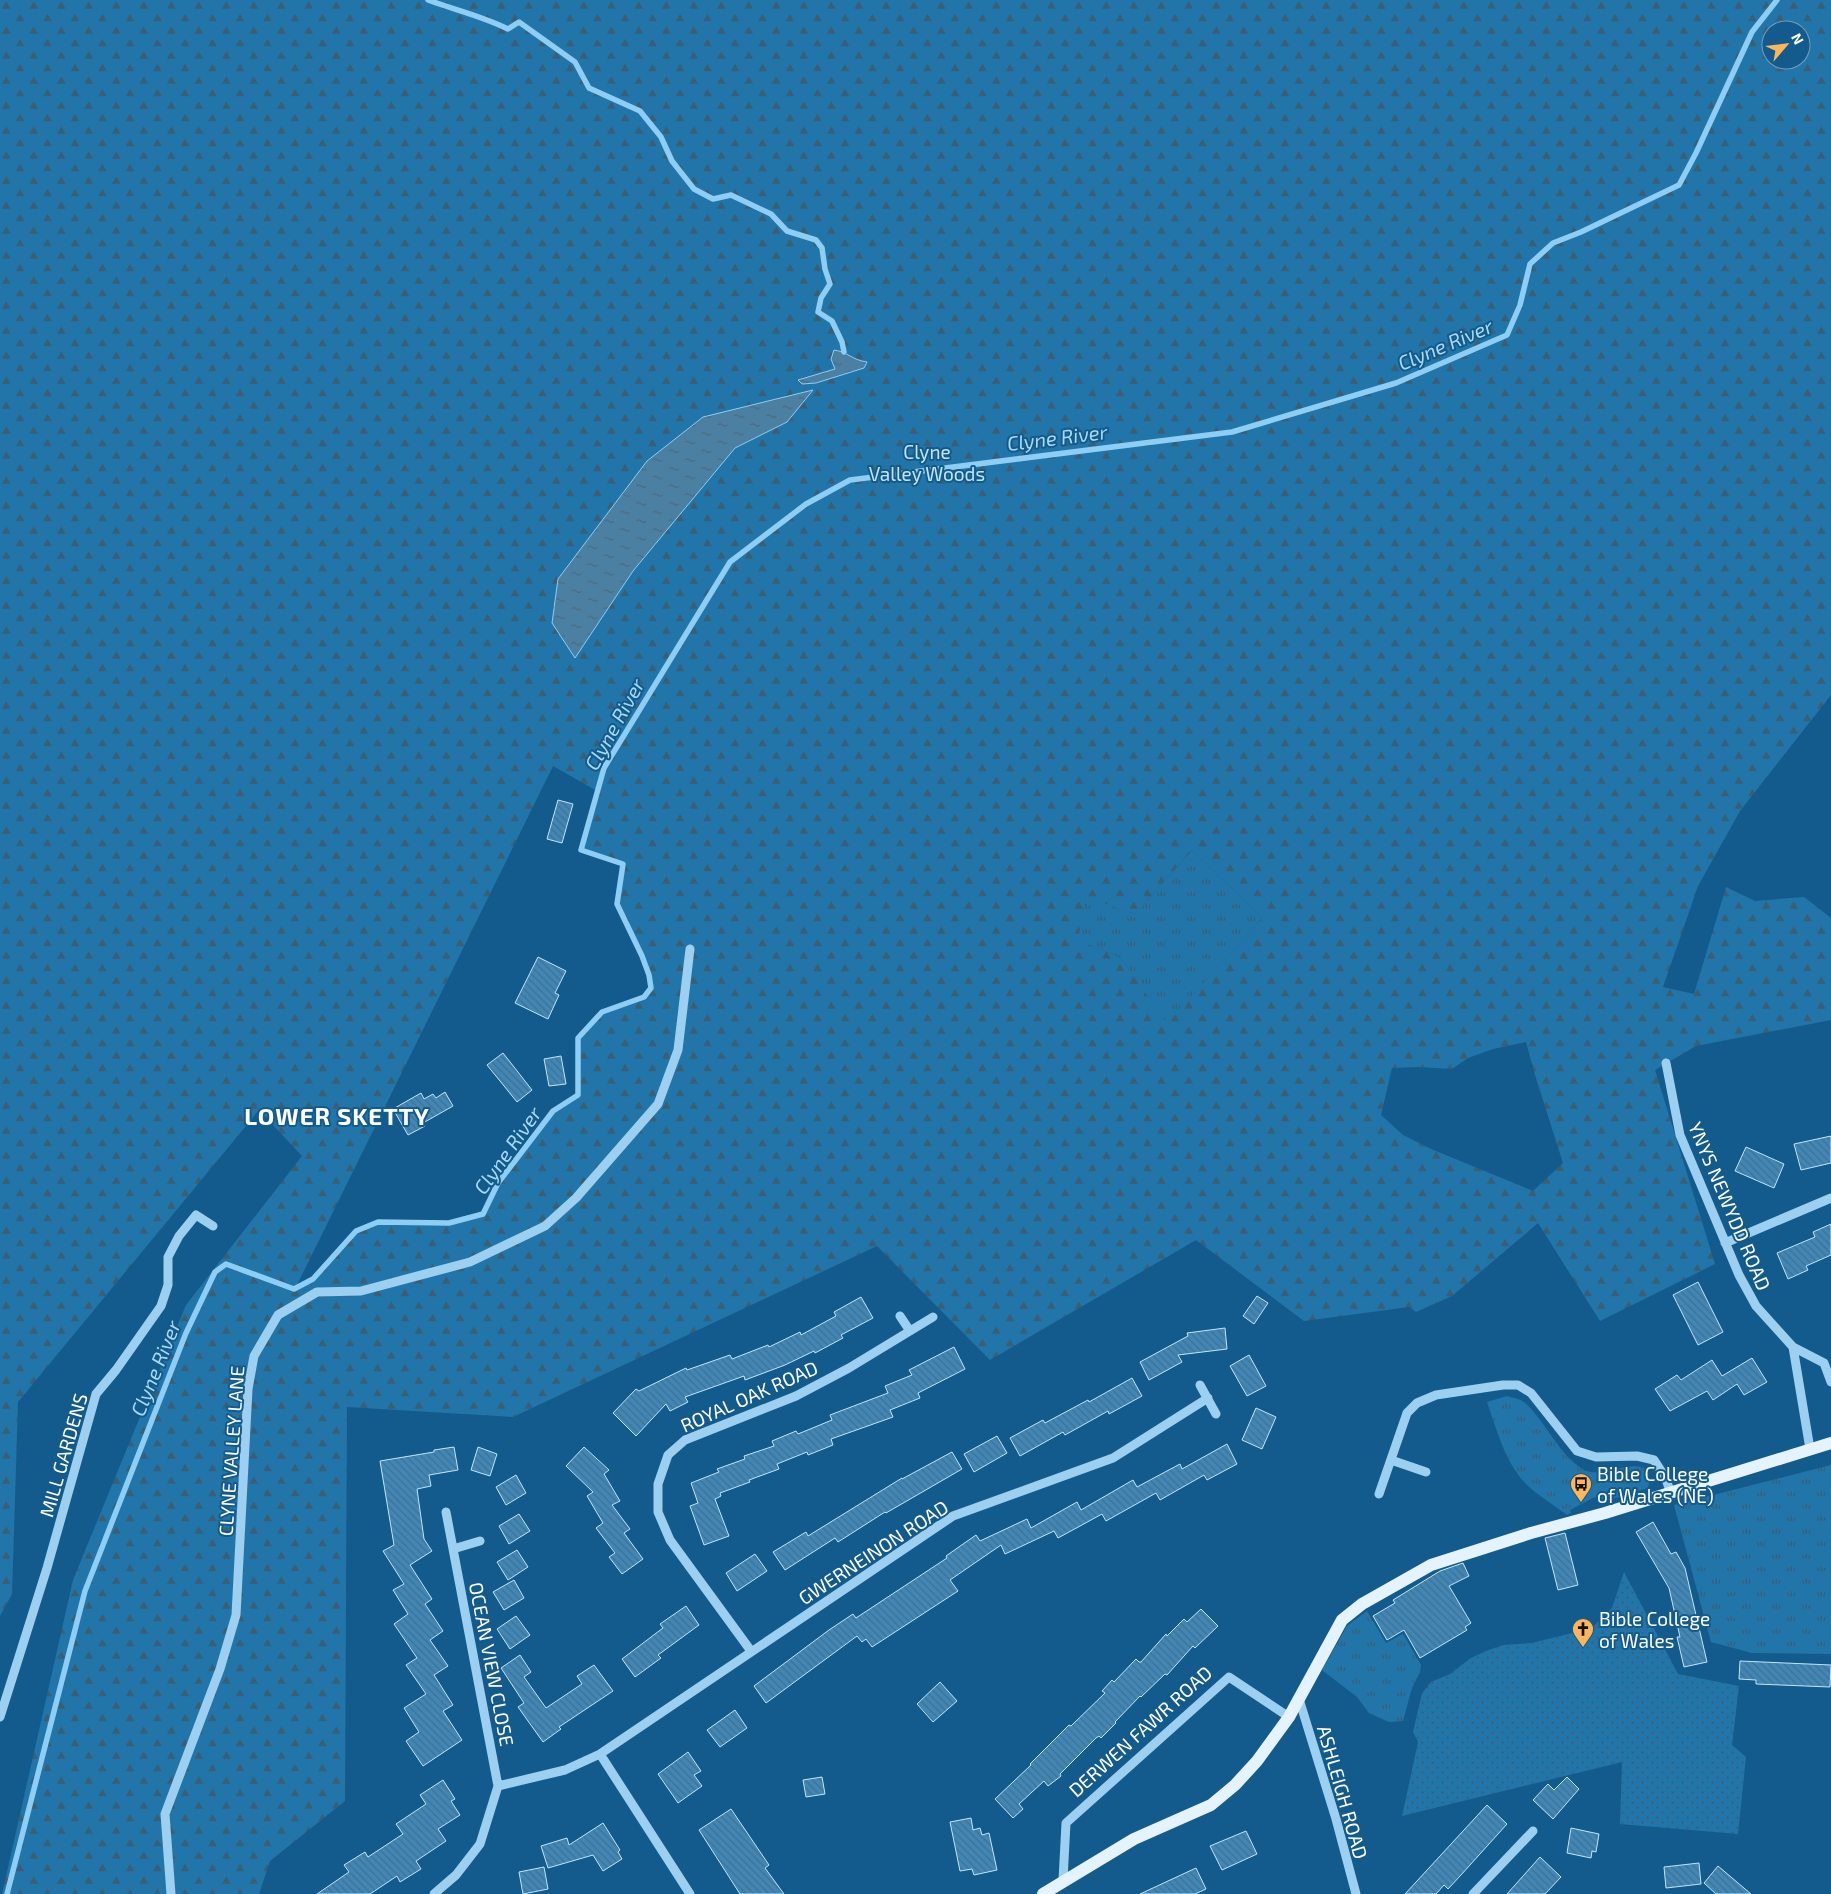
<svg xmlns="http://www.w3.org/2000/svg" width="1831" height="1894" font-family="'Exo 2',sans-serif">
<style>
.grass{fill:url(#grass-tufts)}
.forest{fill:url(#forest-firs);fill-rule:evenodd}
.garden{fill:url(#garden-dots)}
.water{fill:url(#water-ripples);stroke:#8ecdf4}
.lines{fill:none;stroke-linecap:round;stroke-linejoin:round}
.stream{stroke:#8ecdf4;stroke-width:5.5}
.building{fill:url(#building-back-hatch);stroke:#c2e5fc}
.minor{stroke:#9ccff0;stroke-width:9}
.major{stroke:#e5f3ff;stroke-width:12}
.labels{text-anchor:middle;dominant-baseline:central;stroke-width:4;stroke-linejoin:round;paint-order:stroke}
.park-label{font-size:19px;fill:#c2e5fc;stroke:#135b8c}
.street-label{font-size:19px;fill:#fff;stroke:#135b8c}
.poi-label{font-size:19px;fill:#fff;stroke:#135b8c;text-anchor:start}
.water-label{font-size:20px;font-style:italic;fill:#a8d9f8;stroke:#135b8c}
.district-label{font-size:24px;font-weight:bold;letter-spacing:1px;fill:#fff;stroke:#135b8c}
</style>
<defs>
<pattern id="grass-tufts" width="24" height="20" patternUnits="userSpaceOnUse" patternTransform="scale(1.25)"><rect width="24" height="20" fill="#2275a9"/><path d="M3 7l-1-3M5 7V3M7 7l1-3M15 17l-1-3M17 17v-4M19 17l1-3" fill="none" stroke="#395e76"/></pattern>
<pattern id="forest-firs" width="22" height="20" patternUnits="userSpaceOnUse" patternTransform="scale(1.25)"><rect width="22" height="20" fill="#2275a9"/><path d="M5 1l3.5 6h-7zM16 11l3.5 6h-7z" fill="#395e76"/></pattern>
<pattern id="garden-dots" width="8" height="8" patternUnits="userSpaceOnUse" patternTransform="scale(1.25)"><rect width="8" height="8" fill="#2275a9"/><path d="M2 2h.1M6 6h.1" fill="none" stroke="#395e76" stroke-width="1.8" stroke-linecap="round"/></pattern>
<pattern id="water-ripples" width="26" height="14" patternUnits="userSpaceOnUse" patternTransform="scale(1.25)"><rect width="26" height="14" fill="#4c80a3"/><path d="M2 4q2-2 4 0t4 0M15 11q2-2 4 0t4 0" fill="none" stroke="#4c697c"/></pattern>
<pattern id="building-back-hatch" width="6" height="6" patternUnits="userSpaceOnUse" patternTransform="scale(1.25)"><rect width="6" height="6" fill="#4087b7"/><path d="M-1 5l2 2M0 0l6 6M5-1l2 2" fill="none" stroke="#456f8c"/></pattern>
</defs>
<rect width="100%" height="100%" fill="#135b8c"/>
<path class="grass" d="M1192,850L1262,918L1167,1025L1121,958L1077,940L1086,896L1135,914Z
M1507,1396C1513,1398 1521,1399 1525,1403C1545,1420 1565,1466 1590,1472C1607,1476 1658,1448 1648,1488L1599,1503L1595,1497L1570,1510L1571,1513L1567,1515C1554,1505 1539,1496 1527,1485C1505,1463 1497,1430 1487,1402Z
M1831,1465V1654L1752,1653L1711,1642L1674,1505Z
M1367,1611L1386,1643L1403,1634L1421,1665L1420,1672L1412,1688L1403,1721L1389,1722L1369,1713L1357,1697L1322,1670L1347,1626Z"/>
<path class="forest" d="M0,0H1831V695L1740,811L1698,886L1663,987L1694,994L1726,887L1755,901L1804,897L1831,918V1020L1696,1046L1655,1070L1715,1264L1600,1321L1538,1223L1452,1296L1416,1312L1409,1307L1304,1321L1196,1240L990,1360L877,1246L513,1417L347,1407L345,1801L270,1861L259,1894H2L73,1580L186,1305L302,1156L259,1110L18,1402L12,1594L0,1616ZM1771,30H1801V60H1771ZM553,766L597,791L581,850L623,864L617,904L642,956L649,975L651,988L644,997L602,1012L578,1038V1095L553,1111L498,1183L483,1214L449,1223L378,1222L356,1231L313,1279L295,1289ZM1192,850L1262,918L1167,1024L1121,958L1078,940L1086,897L1135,914ZM1526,1042L1535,1075L1563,1163L1533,1191L1431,1149L1403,1135L1381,1115L1392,1068L1418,1067L1452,1069L1468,1058L1493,1049Z"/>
<path class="garden" d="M1624,1572L1678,1674L1739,1686L1732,1745L1746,1757L1738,1834L1620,1824L1622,1762L1402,1816L1418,1742L1413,1732L1422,1693L1431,1682L1450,1674L1471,1658L1486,1651L1503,1645L1532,1643L1592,1628L1612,1608Z"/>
<path class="water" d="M834,350C848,352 852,360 867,362L864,368L816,383L802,384L798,380L835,369L831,359Z
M813,390L787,422L735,448L633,571L575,658L552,623L558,579L647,461L703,417Z"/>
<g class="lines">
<path class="stream" d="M428,0C455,10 482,16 508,29L519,22L575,62L589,88L640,111L661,137L672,161L694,189L713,199L731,195L771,214L787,231L816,240L822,248L825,269L830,284L821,298L818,312L832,321L842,342L844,352
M7,1894L85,1591L186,1333L215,1272L226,1264L294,1289L313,1279L356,1231L378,1222L449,1223L483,1214L498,1183L553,1111L578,1095V1038L602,1012L644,997L651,988L649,975L642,956L617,904L623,864L581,850L604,768L730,562L806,504L850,480L1232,432L1396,383L1507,335L1520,305L1530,264L1553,243L1581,232L1679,185L1696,153L1752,32L1777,0"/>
</g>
<path class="building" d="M558,800L573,804L562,843L547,839Z
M538,957L566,971L555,993L559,995L548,1019L515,1003Z
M503,1053L532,1090L517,1102L487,1065Z
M561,1056L566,1084L549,1086L544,1059Z
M445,1092L453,1106L423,1123L425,1126L408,1135L393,1109L421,1093L424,1099L433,1094L436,1098Z
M1831,1136V1163L1801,1170L1794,1144Z
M1746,1147L1784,1164L1774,1188L1735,1171Z
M1831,1224V1255L1806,1266L1808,1270L1788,1279L1777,1253L1815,1237L1813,1232Z
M1698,1282L1723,1332L1698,1345L1673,1295Z
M1257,1296L1268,1303L1254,1324L1243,1316Z
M861,1297L873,1318L841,1335L843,1338L815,1353L814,1351L785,1365L745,1380L744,1376L685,1397L688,1402L670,1411L666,1404L636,1436L613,1413L636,1389L639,1391L686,1368L687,1370L730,1355L732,1359L768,1345L769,1347L800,1332L801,1335L836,1316L834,1312Z
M1225,1328L1227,1349L1178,1355L1182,1362L1149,1380L1140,1362L1188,1336L1187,1333Z
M954,1347L965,1369L918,1393L920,1398L890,1410L893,1417L831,1439L833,1445L808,1455L807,1452L777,1464L779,1469L749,1480L750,1482L720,1493L721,1496L715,1499L729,1536L704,1545L690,1506L698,1503L691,1483L719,1472L717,1469L745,1459L744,1456L774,1446L772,1441L796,1431L798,1434L832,1420L830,1415L888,1393L885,1386L912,1375L909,1370Z
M1249,1355L1266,1386L1247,1396L1230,1366Z
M1752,1358L1767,1382L1744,1395L1737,1384L1713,1400L1707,1391L1670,1411L1655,1389L1677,1375L1681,1380L1712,1360L1722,1376Z
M1132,1378L1142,1396L1109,1414L1108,1411L1065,1435L1063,1432L1020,1456L1010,1438L1043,1420L1045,1423L1088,1400L1089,1402Z
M1256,1408L1276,1417L1262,1449L1242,1440Z
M997,1436L1007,1453L974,1472L964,1454Z
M1227,1444L1237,1464L1207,1480L1204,1475L1160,1500L1156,1493L1106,1521L1102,1514L1058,1538L1054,1531L1005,1554L1001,1545L950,1580L958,1591L872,1647L866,1639L862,1642L857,1636L766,1703L754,1686L829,1630L853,1614L856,1618L947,1558L946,1556L976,1535L980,1541L1027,1519L1031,1528L1077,1502L1081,1510L1133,1480L1137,1487L1180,1464L1182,1469Z
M454,1447L458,1470L429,1475L431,1486L417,1489L424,1539L432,1551L410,1565L432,1599L425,1604L443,1631L430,1640L448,1666L434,1675L453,1705L443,1711L462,1740L423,1766L406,1741L419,1732L404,1708L426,1694L406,1665L417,1658L394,1624L408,1614L393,1590L404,1584L383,1551L394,1545L380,1461L434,1452V1450Z
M478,1447L497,1454L490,1476L471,1470Z
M584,1447L609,1470L604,1474L620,1501L612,1505L630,1529L624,1533L643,1559L622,1574L609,1557L615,1553L596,1528L603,1523L587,1496L593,1492L566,1466Z
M952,1452L962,1469L886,1513L885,1512L838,1542L835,1538L785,1570L773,1552L806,1532L808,1536L902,1478V1479Z
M516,1475L526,1493L506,1505L496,1487Z
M519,1514L530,1531L509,1544L499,1526Z
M1653,1522L1671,1554L1676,1552L1685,1568L1707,1662L1684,1667L1677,1637H1680L1669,1588L1636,1532Z
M1565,1533L1578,1585L1558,1590L1545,1538Z
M517,1550L528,1567L508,1580L497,1562Z
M755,1554L767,1571L737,1591L726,1573Z
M1463,1563L1469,1576L1449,1586L1471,1623L1465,1627L1467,1630L1420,1658L1404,1630L1387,1640L1373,1616L1395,1603L1393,1600L1440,1571Z
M514,1580L524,1598L504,1610L493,1592Z
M686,1606L699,1625L658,1655L661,1658L635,1677L622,1659L663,1628L660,1624Z
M1201,1609L1218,1626L1195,1648L1193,1646L1167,1675L1165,1674L1141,1697L1140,1696L1115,1722L1116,1723L1101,1738L1099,1736L1096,1738L1060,1774L1061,1776L1048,1786L1044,1781L1019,1804L1023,1809L1013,1818L995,1799L1031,1765L1030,1764L1069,1725L1071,1726L1105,1693L1102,1691L1112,1680L1114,1682L1136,1659L1139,1662H1141L1166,1634L1167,1636L1184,1619L1187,1622Z
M516,1616L530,1635L510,1649L497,1629Z
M520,1655L531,1672L524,1677L546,1708L582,1684L577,1676L594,1665L613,1691L559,1727L561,1729L543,1742L518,1707L524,1703L501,1668Z
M1740,1661L1831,1665L1830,1687L1756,1684V1680L1739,1679Z
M940,1682L957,1701L933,1722L917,1704Z
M735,1710L747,1728L720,1747L707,1730Z
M688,1752L701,1771L694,1775L702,1786L678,1803L658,1774Z
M822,1777L825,1794L806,1797L803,1780Z
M1567,1777L1579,1789L1553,1819L1533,1800L1548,1784L1554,1790Z
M443,1780L455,1799L451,1801L460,1815L438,1829L446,1841L416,1861L421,1869L400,1882L397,1876L370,1894H317L349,1872L344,1865L365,1852L368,1857L403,1834L396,1824L426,1804L420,1795Z
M1487,1805L1507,1824L1461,1875L1448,1889L1444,1885L1436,1894H1405Z
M731,1809L769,1865L765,1868L784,1894H740L699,1830Z
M971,1818L973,1830L980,1828L982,1835L989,1833L997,1870L974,1875L972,1869L960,1871L950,1822Z
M603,1823L620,1850L618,1852L622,1859L603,1871L593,1855L548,1868L541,1846L567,1838L569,1845Z
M1571,1828L1599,1834L1596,1852L1592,1851L1591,1858L1567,1853Z
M1246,1831L1257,1854L1222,1870L1210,1846Z
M1540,1857L1561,1877L1545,1894H1507Z
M1699,1863L1701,1884L1666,1888L1664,1867Z
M1718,1866L1751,1894H1716L1704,1883Z
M544,1867L548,1889L523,1894L519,1872Z
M1196,1868L1206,1889L1195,1894H1140Z"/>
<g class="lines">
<path class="minor" d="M1666,1063L1680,1135L1739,1275L1756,1306L1793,1347L1824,1363L1831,1382
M1725,1243L1831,1198
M900,1316L910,1331
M1793,1347L1810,1449
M1200,1385L1216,1414
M1391,1460L1426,1472
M1379,1494L1407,1413L1417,1403L1436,1395L1503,1385H1518L1531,1393L1577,1451L1596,1457L1637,1456L1654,1460L1665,1477L1671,1493
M446,1512L498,1786
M453,1549L480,1541
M751,1651L670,1540L658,1512V1484L668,1455L685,1440L796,1396L849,1368L933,1317
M1299,1699L1336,1819L1356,1894
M0,1717L47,1568L96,1394L116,1370L161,1306L168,1285V1257L179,1236L196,1215L213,1226
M600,1754L690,1894
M1063,1880L1066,1823L1229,1677L1289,1717
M171,1894L165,1814L220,1669L236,1615L248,1389L254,1356L278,1315L317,1292L361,1291L470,1262L545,1226L576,1198L658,1104L678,1050L690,949
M434,1894L456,1875L480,1844L498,1786L565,1770L600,1754L953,1516L1113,1458L1208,1398
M1473,1894L1533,1831"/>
<path class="major" d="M1043,1894L1134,1839L1211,1805L1235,1785L1257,1761L1289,1717L1342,1620L1362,1604L1431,1565L1531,1533L1605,1513L1831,1443"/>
</g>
<defs>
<g id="bus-pin" transform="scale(1.125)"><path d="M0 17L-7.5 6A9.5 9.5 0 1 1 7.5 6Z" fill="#ffb65b" stroke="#135b8c"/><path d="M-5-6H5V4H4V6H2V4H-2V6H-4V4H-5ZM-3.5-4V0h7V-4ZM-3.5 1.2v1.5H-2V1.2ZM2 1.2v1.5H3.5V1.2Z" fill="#111"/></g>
<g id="church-pin" transform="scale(1.125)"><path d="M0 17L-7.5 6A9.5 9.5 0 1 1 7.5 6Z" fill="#ffb65b" stroke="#135b8c"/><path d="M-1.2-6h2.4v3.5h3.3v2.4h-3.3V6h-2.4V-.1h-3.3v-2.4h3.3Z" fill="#111"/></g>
</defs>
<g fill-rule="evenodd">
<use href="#bus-pin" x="1581" y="1484"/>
<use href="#church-pin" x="1583" y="1629"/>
</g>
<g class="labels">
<g class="park-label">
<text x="927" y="451">Clyne<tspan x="927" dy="22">Valley Woods</tspan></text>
</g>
<g class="street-label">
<text transform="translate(1730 1206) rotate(67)">YNYS NEWYDD ROAD</text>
<text transform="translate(749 1396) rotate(-24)">ROYAL OAK ROAD</text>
<text transform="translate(231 1451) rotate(-86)">CLYNE VALLEY LANE</text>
<text transform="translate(63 1455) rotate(-74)">MILL GARDENS</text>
<text transform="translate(873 1552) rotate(-33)">GWERNEINON ROAD</text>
<text transform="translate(492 1664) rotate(79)">OCEAN VIEW CLOSE</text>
<text transform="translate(1140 1731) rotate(-42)">DERWEN FAWR ROAD</text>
<text transform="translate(1343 1792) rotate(74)">ASHLEIGH ROAD</text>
</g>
<g class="poi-label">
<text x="1597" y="1473">Bible College<tspan x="1597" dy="22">of Wales (NE)</tspan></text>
<text x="1599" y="1618">Bible College<tspan x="1599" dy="22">of Wales</tspan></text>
</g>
<g class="water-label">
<text transform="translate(1445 344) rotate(-23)">Clyne River</text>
<text transform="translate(1057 437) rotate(-7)">Clyne River</text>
<text transform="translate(614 724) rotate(-61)">Clyne River</text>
<text transform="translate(507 1150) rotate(-55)">Clyne River</text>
<text transform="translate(155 1368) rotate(-68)">Clyne River</text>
</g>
<g class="district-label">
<text x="337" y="1115">LOWER SKETTY</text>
</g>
</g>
<g transform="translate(1786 45) rotate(62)"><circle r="24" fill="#135b8c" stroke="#719dba"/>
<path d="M0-4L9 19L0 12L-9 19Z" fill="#ffb65b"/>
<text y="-8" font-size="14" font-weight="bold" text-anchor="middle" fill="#ffffff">N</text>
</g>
</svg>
